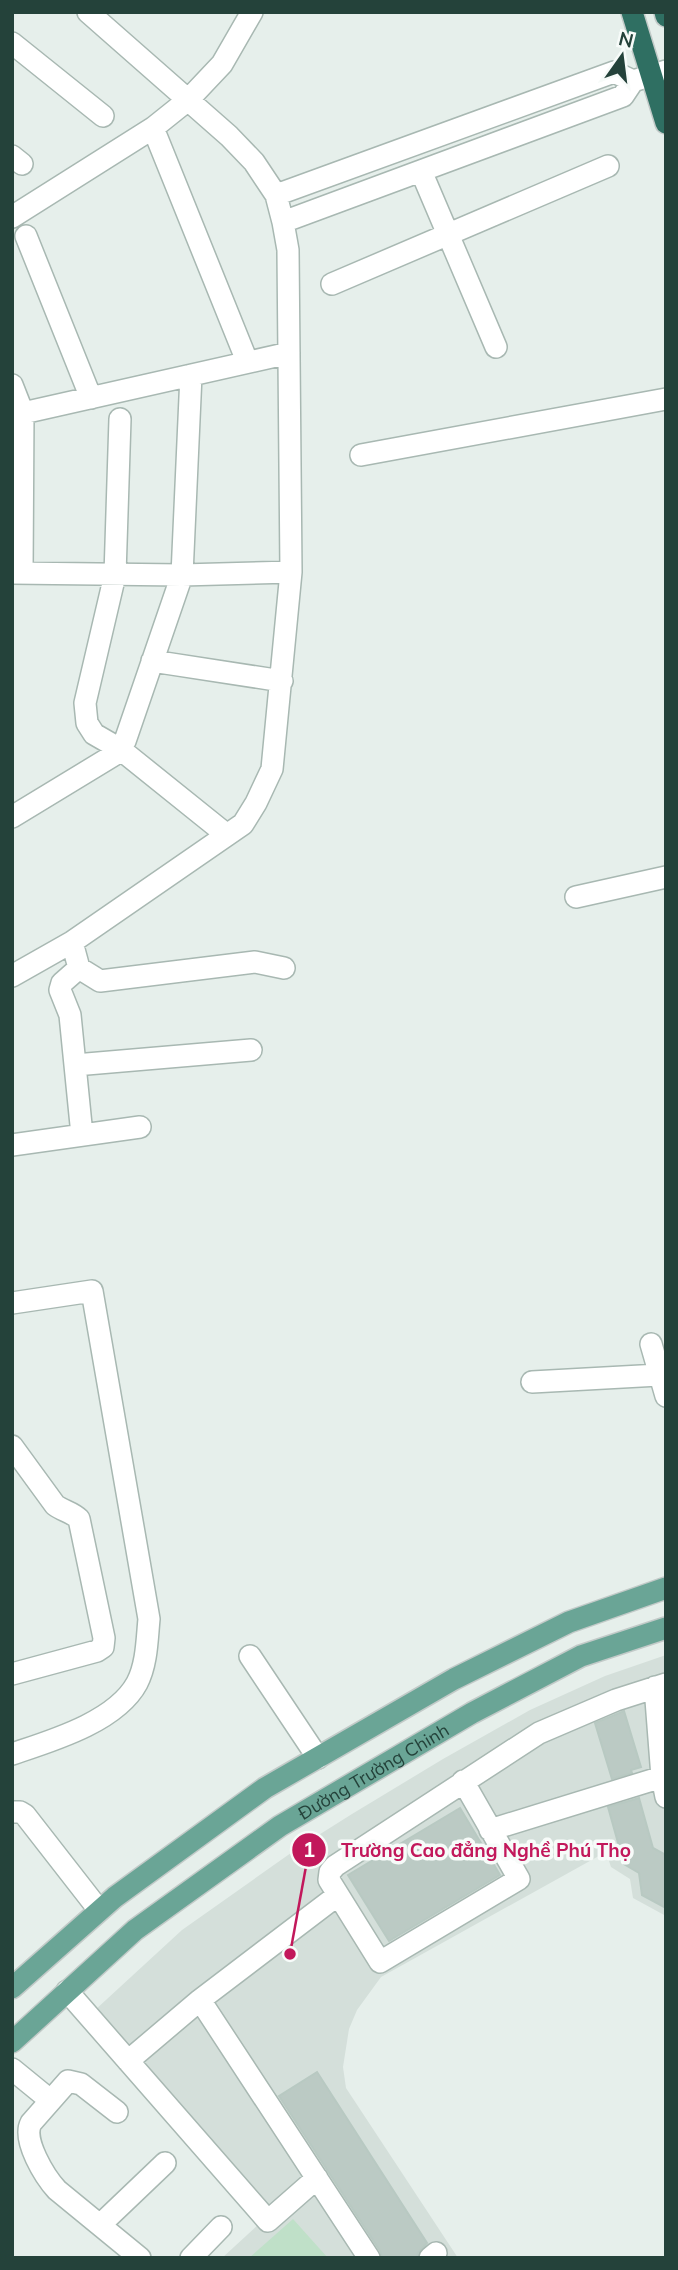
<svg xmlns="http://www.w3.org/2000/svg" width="678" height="2270" font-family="Mulish,sans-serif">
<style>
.built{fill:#d4dfda}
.green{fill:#bfe0c8}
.building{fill:#bbcac4;stroke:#b8c9c2;stroke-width:2}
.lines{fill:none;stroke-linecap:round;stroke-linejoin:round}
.minor-casing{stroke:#a8b8b2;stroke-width:24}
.major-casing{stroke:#c2cac8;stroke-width:24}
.highway-casing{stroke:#c2cac8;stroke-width:24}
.minor{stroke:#fff;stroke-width:21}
.major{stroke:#6aa596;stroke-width:21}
.highway{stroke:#2f6f62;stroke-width:21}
.labels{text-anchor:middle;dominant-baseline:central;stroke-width:7;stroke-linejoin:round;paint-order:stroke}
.street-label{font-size:18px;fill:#24423a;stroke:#f7fbf9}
.leader{fill:none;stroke:#c2185b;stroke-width:2.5}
.callout-dot{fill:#c2185b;stroke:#f7fbf9;stroke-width:2.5}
.mark-label{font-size:21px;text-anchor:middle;font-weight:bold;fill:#fff}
.callout-label{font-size:19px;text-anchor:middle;font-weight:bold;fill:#c2185b;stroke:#f7fbf9;stroke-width:7;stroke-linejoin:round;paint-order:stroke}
</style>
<rect width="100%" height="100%" fill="#e6efeb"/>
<path class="built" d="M666,1655V1916L633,1898L630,1879L611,1867L606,1852L381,1977L357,2010L349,2029L343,2067L346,2088L458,2258H222L259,2224L82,2022L182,1930L298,1848L352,1814L443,1759L530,1710L605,1676Z"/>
<path class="green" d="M293,2219L328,2258H249Z"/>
<path class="building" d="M624,1711L641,1767L631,1770L632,1773L612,1779L595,1723Z
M639,1798L653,1848L666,1855V1908L642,1895L639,1873L624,1864L608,1807Z
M460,1808L500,1875L389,1941L348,1875Z
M317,2072L427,2243L418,2253L417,2258H382L380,2251L279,2096Z"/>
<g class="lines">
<g class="minor-casing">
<path id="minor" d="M12,43L103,116
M153,128L247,361
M12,156L22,164
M421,171L496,347
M276,195L614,72L633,81L666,71
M12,217L153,128L188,100L222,64L252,12
M283,222L623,96L633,81
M26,236L91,398
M332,284L608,166
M12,385L23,413L22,573
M23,413L289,353
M120,419L115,575L85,703L87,723L94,734L120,749L227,835
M361,455L666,399
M12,573L182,575L291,572
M152,661L282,681
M12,817L114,755L125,741L182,575L191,375
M576,897L666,877
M72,942L79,968L100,981L255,962L284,968
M79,968L62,983L60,990L70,1015L82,1135
M12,976L72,942L243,824L256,803L272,769L291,572L288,250L283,222L276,195L254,162L229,136L88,12
M75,1065L251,1050
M12,1145L140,1127
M12,1303L92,1291L149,1619C147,1639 147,1664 137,1683C116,1722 51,1741 12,1754
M651,1344L666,1396
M532,1382L659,1375
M12,1446L55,1505C63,1511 72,1512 79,1519L104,1638L103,1647L97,1651L12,1674
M250,1656L318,1758
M655,1687L662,1777L666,1797
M463,1781L519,1879L380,1962L329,1880L330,1872L335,1866L539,1733L616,1700L666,1684
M14,1812H20L25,1815L99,1910
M490,1830L662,1777
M67,1991L268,2221L317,2178
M200,2000L369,2258
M128,2061L200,2000L338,1895
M12,2069L50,2100
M117,2112L81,2084L68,2081L31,2123C22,2140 45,2177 57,2190L140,2258
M100,2225L165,2163
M191,2258L221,2227
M430,2258L436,2253"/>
</g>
<g class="major-casing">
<g id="major">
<path d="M12,1988L115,1897L265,1788L454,1679L569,1622L666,1588"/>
<path id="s1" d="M12,2042L135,1930L280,1826L472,1713L581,1656L666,1628"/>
</g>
</g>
<g class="highway-casing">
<path id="highway" d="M632,12L666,123
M665,12L666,16"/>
</g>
<use href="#minor" class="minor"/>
<use href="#major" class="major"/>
<use href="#highway" class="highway"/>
</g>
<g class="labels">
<g class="street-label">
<text stroke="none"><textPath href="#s1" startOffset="453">Đường Trường Chinh</textPath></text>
</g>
</g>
<path class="leader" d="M290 1954L309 1850"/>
<g class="callout-dot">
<circle cx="290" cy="1954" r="7"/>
<circle cx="309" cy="1850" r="18"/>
</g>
<g class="mark-label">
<text x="309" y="1857">1</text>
</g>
<g class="callout-label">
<text x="486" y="1857">Trường Cao đẳng Nghề Phú Thọ</text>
</g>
<rect width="678" height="2270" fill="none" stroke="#24423a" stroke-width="28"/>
<g transform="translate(622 56) rotate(14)" stroke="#f7fbf9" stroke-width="5" paint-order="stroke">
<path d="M0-5L12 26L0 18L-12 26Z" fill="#24423a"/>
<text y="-10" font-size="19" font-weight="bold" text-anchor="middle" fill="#24423a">N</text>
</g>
</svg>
